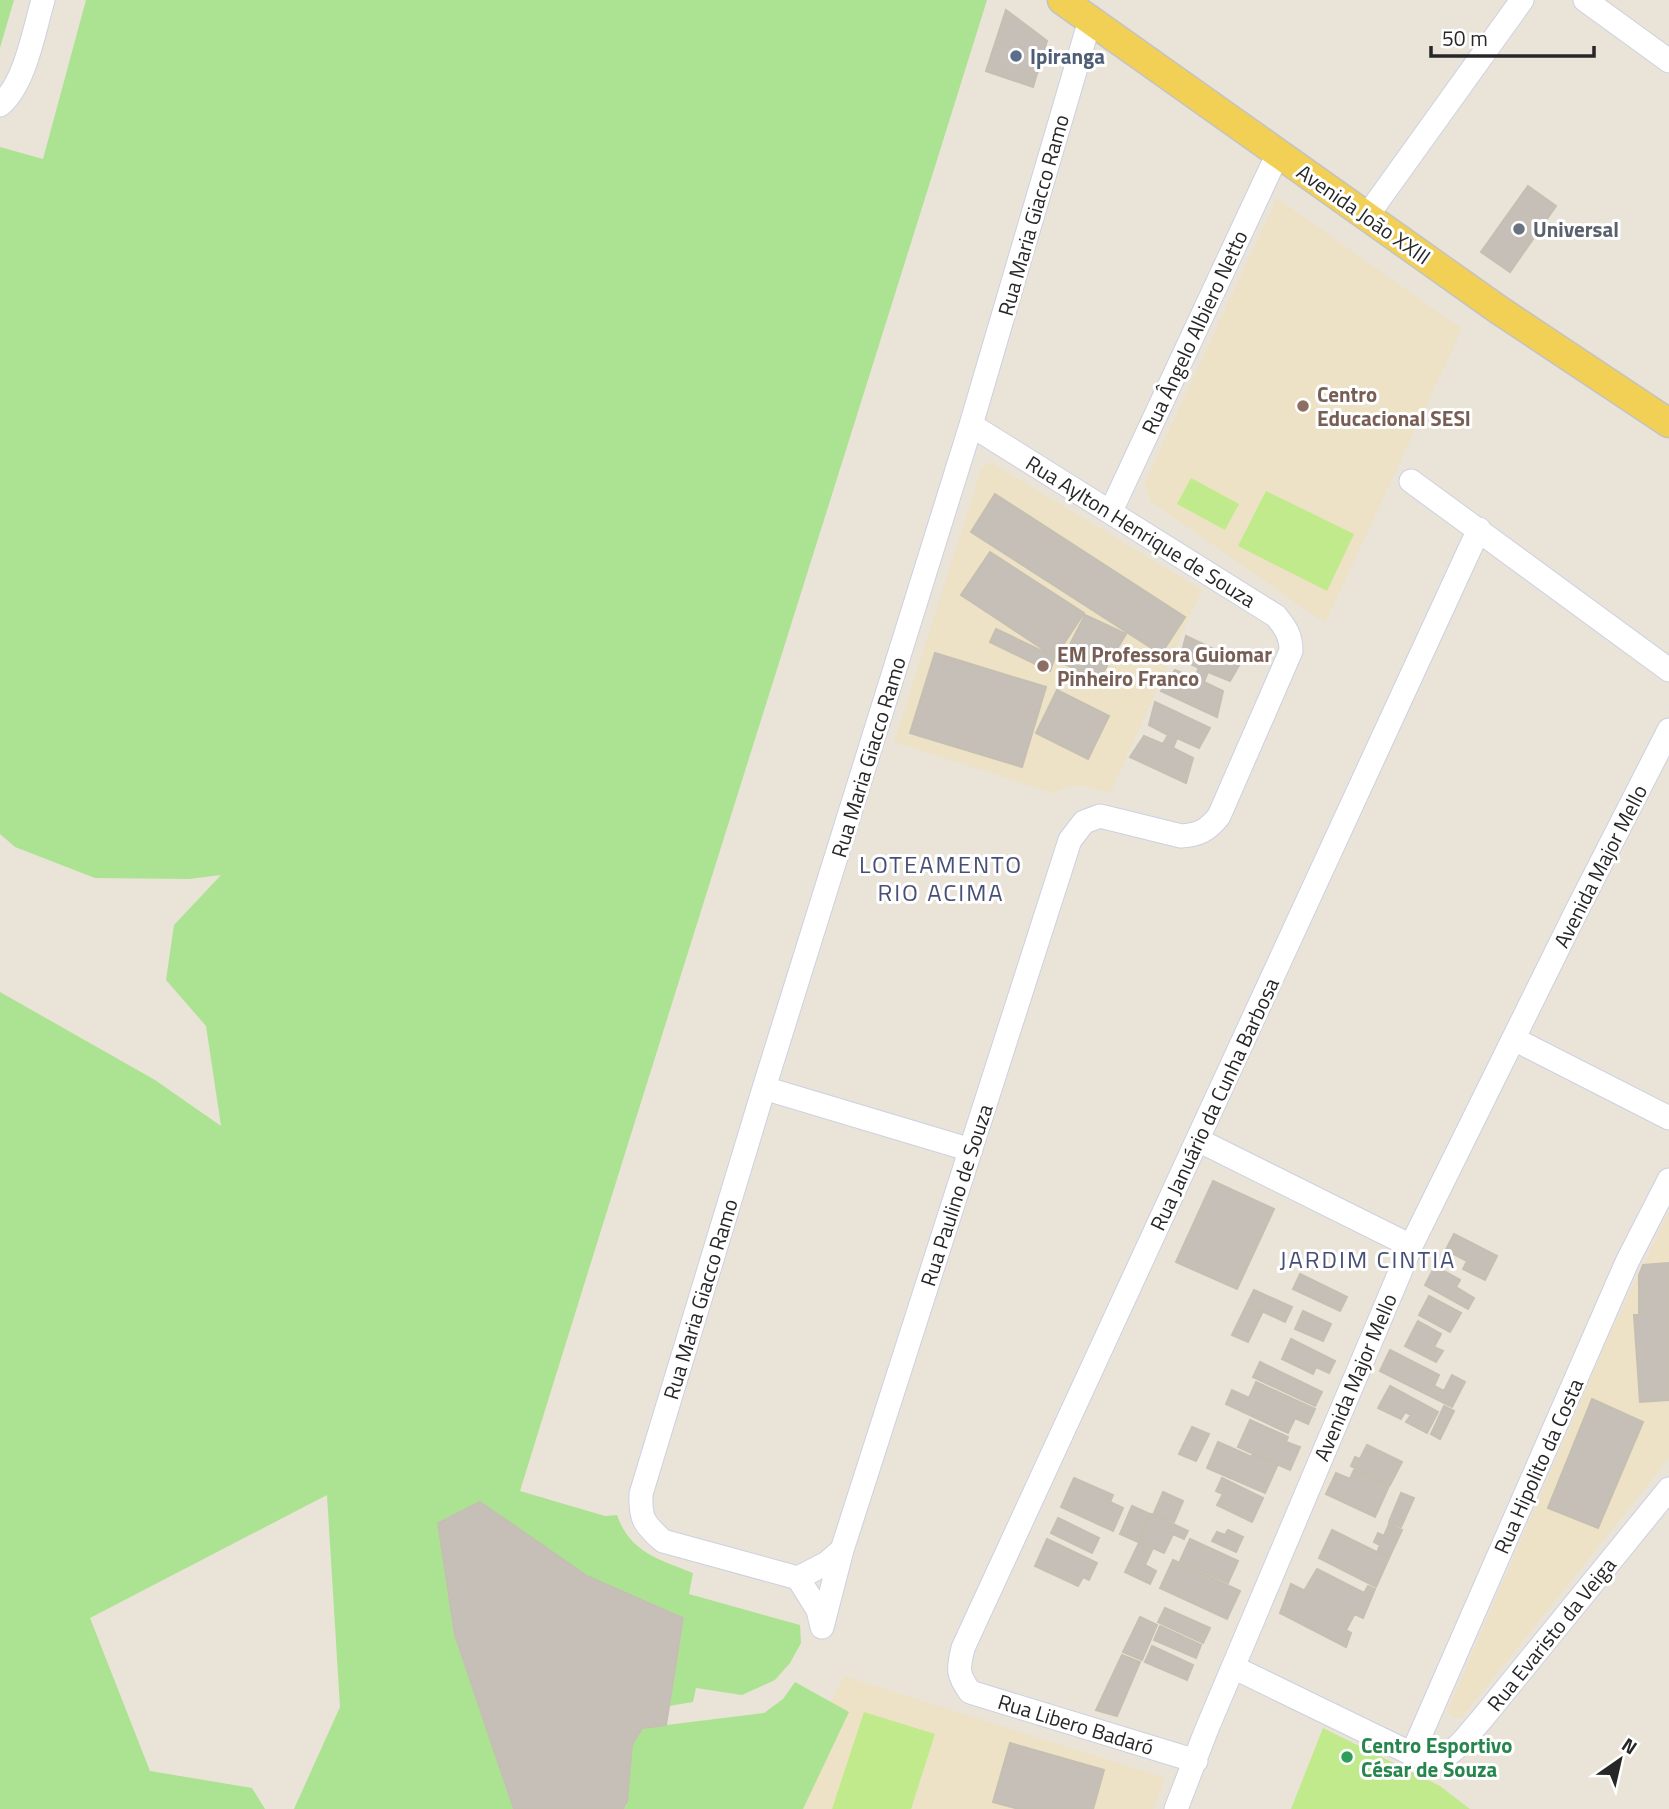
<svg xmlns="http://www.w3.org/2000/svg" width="1669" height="1809" font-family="'Titillium Web',sans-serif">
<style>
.education{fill:#ede1c6}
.green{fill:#ace392}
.pitch{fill:#c1ea8d}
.building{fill:#c5bfb8;stroke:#c5bfb2;stroke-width:2}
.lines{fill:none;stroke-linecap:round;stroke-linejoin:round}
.minor-casing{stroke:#cdd0e1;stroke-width:25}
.major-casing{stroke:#c3c3c3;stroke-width:31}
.minor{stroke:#fff;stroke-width:23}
.major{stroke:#f2d055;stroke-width:28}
.service-dot{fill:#5c6f8a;stroke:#fff;stroke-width:2.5}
.worship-dot{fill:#6b7280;stroke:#fff;stroke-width:2.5}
.education-dot{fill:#8d6e63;stroke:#fff;stroke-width:2.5}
.leisure-dot{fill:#2e9e5b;stroke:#fff;stroke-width:2.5}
.labels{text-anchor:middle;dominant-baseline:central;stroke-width:6;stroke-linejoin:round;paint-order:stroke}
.service-label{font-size:21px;font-weight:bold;fill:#4e5e75;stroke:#fff;text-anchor:start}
.street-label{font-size:21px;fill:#272727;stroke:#fff}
.worship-label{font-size:21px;font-weight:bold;fill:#5b616d;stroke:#fff;text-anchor:start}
.education-label{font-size:21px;font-weight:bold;fill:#785e54;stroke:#fff;text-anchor:start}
.leisure-label{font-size:21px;font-weight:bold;fill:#27864d;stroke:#fff;text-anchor:start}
.quarter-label{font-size:24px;letter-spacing:2px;fill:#474f77;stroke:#fff}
</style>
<rect width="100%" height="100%" fill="#eae3d8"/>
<path class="education" d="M1277,198L1462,329L1325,623L1150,501L1145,482Z
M990,462L1202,590L1110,793L1083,786H1069L1053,793L894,742L982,467Z
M1669,1212V1458L1462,1717L1455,1718L1447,1712L1608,1338Z
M844,1676L1165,1778L1153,1809H803L848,1712L830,1703Z"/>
<path class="green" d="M0,0H14L0,48Z
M86,0H987C832,497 674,993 520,1491L605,1516L617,1515C630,1553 659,1559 693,1573L689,1594L800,1625L801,1643L790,1663L775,1680L742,1695L696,1688L693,1702L669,1706L684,1618L587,1576L479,1502L438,1522L455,1635L514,1809H294L340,1707L327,1495L90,1618L150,1771L252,1788L265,1809H0V992L155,1080L221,1126L206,1026L166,980L174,925L221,875L189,879L95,878L15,847L0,834V147L43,159Z
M795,1682L849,1712L803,1809H624L627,1805L632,1745L642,1728L764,1713L783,1699Z"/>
<path class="pitch" d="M1191,478L1239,504L1225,530L1177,504Z
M1266,491L1354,534L1327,591L1238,546Z
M864,1712L935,1734L911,1809H832Z
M1323,1728L1440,1786L1470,1809H1291Z"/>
<path class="building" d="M1006,10L1047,41L1033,87L986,71Z
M1528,186L1556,206L1510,272L1481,252Z
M995,494L1185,617L1161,654L971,532Z
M990,552L1084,613L1055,657L961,595Z
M1085,615L1126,634L1098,681L1061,662Z
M996,629L1055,657L1050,671L990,642Z
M1186,636L1241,662L1230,681L1208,672L1204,682L1223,691L1217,717L1161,691L1175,670L1194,678L1199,668L1180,659Z
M935,653L1046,687L1022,767L910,733Z
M1057,690L1109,716L1088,759L1036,733Z
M1155,702L1210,728L1199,748L1177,738L1173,748L1193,758L1186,783L1130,757L1144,736L1163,744L1168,735L1149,725Z
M1213,1181L1274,1209L1237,1289L1176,1262Z
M1454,1234L1497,1256L1485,1280L1463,1269L1467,1261L1450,1252L1446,1261L1441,1259Z
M1669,1263V1400L1640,1402L1634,1315H1639V1275L1643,1265Z
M1435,1266L1460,1280L1456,1287L1474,1298L1468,1309L1425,1285Z
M1300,1274L1347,1297L1340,1311L1293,1289Z
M1254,1290L1292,1307L1285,1322L1247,1304Z
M1429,1296L1461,1313L1450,1332L1419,1315Z
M1246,1306L1262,1313L1248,1342L1232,1335Z
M1303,1311L1331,1324L1323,1341L1295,1329Z
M1418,1321L1441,1334L1434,1347L1443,1351L1436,1362L1405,1346Z
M1291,1339L1335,1361L1329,1373L1316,1367L1313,1374L1282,1359Z
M1390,1350L1439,1375L1434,1386L1444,1391L1452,1375L1465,1382L1452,1407L1380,1371Z
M1260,1362L1322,1392L1315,1406L1253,1377Z
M1256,1382L1315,1409L1308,1424L1295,1418L1288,1433L1226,1404L1232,1390L1249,1398Z
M1390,1386L1438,1412L1427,1433L1406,1422L1411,1415L1405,1412L1401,1419L1378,1408Z
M1592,1399L1643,1422L1598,1528L1548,1508Z
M1444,1406L1454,1411L1440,1439L1431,1434Z
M1250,1420L1288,1437L1286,1442L1300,1447L1290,1470L1238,1447Z
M1192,1427L1209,1434L1196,1461L1179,1454Z
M1218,1442L1252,1457L1253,1453L1278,1464L1265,1493L1207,1468Z
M1367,1445L1402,1462L1390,1485L1351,1466L1355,1457L1360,1459Z
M1354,1470L1389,1486L1375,1517L1326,1494L1336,1473L1350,1479Z
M1074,1478L1113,1495L1110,1502L1123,1508L1113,1531L1061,1507Z
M1222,1478L1263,1498L1252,1522L1217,1505L1223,1494L1216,1491Z
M1163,1492L1183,1501L1174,1522L1154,1513Z
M1401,1493L1414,1498L1401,1527L1389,1522Z
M480,1502L587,1576L683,1618L666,1725L642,1728L632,1745L627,1802L623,1809H514L455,1635L438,1523Z
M1132,1506L1150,1514L1138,1542L1120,1534Z
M1152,1514L1188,1531L1184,1539L1173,1534L1164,1553L1139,1542Z
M1058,1518L1099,1538L1092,1553L1051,1533Z
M1389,1524L1402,1530L1389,1558L1377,1553L1380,1545L1374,1542L1378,1533L1384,1536Z
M1228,1530L1243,1537L1236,1552L1212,1541L1217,1532L1225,1535Z
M1332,1530L1389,1558L1376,1587L1319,1558Z
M1047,1539L1097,1563L1089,1580L1083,1577L1078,1586L1035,1566Z
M1190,1539L1238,1561L1228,1583L1180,1561Z
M1139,1543L1152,1550L1145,1565L1156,1571L1150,1584L1125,1572Z
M1173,1560L1240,1591L1227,1619L1160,1588Z
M1317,1569L1364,1593L1368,1586L1375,1589L1363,1618L1304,1591Z
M1291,1584L1354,1615L1346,1630L1351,1633L1346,1647L1280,1613Z
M1165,1608L1210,1628L1203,1643L1158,1622Z
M1140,1617L1157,1625L1142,1660L1123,1652Z
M1160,1626L1201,1645L1196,1658L1154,1640Z
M1152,1646L1193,1665L1187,1680L1145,1662Z
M1122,1655L1140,1662L1117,1716L1096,1710Z
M1010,1743L1104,1770L1093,1809H1019L993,1802Z"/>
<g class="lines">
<g class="minor-casing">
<path id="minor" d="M1585,0L1669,61
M0,105C25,84 34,31 43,0
M1367,216L1522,0
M1411,481L1669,670
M1111,511L1278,153
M1514,1039L1669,1118
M764,1088L971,1150
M1198,1140L1411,1246
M842,1550L827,1563L798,1578L663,1541C644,1524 640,1519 641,1494L764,1088L971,425L1090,20
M798,1578L818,1610L822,1627
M822,1627L842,1550L1070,840L1084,822L1100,816L1181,836C1199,835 1208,830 1219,816L1291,651C1291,636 1286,628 1276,616L971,425
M1233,1667L1412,1754C1419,1756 1427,1760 1434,1759C1453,1758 1469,1733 1481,1720L1669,1489
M1412,1754L1627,1262L1669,1180
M1196,1761L970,1692C957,1674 958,1669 963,1648L1479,529
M1176,1809L1206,1731L1411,1246L1575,914L1669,730"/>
</g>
<g class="major-casing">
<path id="major" d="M1062,0L1499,310L1669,423"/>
</g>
<use href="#minor" class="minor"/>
<use href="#major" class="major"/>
</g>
<circle class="service-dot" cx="1016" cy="56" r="7"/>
<circle class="worship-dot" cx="1519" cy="229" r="7"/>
<g class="education-dot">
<circle cx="1303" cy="406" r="7"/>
<circle cx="1043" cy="666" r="7"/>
</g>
<circle class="leisure-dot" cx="1347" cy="1757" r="7"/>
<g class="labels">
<g class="service-label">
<text x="1030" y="56">Ipiranga</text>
</g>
<g class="street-label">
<text transform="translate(1364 214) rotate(35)">Avenida João XXIII</text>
<text transform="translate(1033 215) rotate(-74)">Rua Maria Giacco Ramo</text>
<text transform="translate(1194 332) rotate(-65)">Rua Ângelo Albiero Netto</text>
<text transform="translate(1141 531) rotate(32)">Rua Aylton Henrique de Souza</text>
<text transform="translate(868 757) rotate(-73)">Rua Maria Giacco Ramo</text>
<text transform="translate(1600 866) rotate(-63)">Avenida Major Mello</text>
<text transform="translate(1214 1104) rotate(-65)">Rua Januário da Cunha Barbosa</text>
<text transform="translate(956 1195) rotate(-72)">Rua Paulino de Souza</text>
<text transform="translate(700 1299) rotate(-73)">Rua Maria Giacco Ramo</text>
<text transform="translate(1355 1377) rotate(-67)">Avenida Major Mello</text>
<text transform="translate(1538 1466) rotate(-66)">Rua Hipolito da Costa</text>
<text transform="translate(1551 1634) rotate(-51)">Rua Evaristo da Veiga</text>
<text transform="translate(1076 1724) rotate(17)">Rua Libero Badaró</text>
</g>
<g class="worship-label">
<text x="1533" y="229">Universal</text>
</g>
<g class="education-label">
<text x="1317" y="394">Centro<tspan x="1317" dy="24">Educacional SESI</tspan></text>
<text x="1057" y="654">EM Professora Guiomar<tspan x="1057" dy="24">Pinheiro Franco</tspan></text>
</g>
<g class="leisure-label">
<text x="1361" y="1745">Centro Esportivo<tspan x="1361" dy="24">César de Souza</tspan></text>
</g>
<g class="quarter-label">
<text x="941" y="864">LOTEAMENTO<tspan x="941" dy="28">RIO ACIMA</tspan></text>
<text x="1368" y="1259">JARDIM CINTIA</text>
</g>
</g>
<g transform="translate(1620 1760) rotate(34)" stroke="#ffffff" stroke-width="5" paint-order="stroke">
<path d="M0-5L12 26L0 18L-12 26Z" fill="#272727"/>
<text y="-10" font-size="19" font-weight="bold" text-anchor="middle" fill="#272727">N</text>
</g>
<path d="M1431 46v10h163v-10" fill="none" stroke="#272727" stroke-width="3.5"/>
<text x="1442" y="46" font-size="21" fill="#272727" stroke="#ffffff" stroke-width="5" paint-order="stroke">50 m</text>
</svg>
